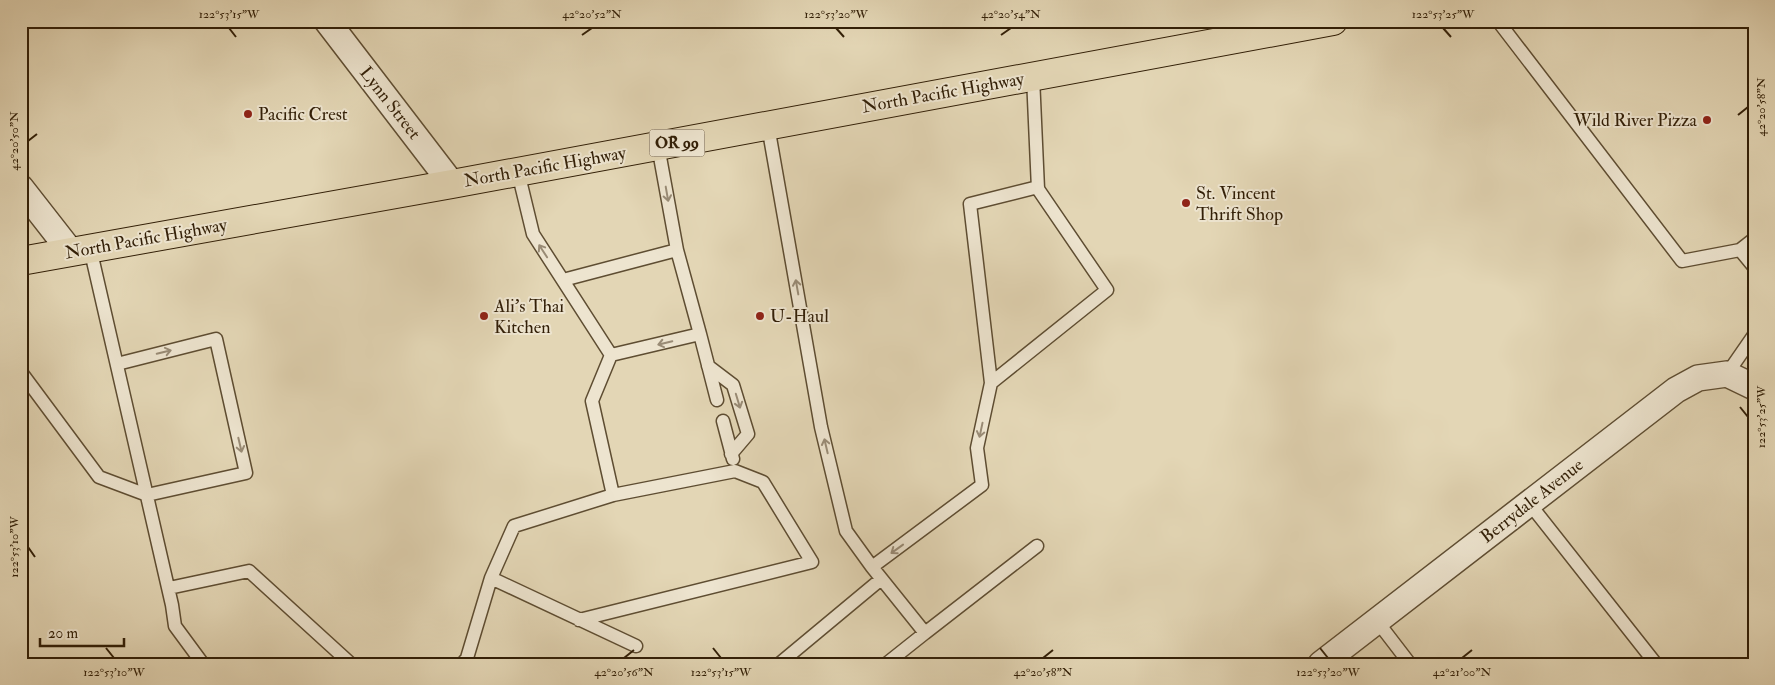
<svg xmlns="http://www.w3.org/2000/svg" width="1775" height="685" font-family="'IM FELL Double Pica',serif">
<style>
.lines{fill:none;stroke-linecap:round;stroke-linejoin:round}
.service-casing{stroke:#5e4d32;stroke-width:15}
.minor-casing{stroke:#5e4d32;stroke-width:28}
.primary-casing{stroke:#321f07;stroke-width:30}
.service{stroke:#ede4cf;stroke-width:12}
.minor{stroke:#ede4cf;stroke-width:25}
.primary{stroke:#e3d6b5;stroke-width:28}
.oneway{stroke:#998b75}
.ticks{fill:none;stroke:#321f07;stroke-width:2}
.poi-dot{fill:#8f2418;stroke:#ede4cf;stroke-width:2}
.labels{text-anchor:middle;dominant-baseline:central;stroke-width:4;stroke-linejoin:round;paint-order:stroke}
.shield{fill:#ede4cf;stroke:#6a5a43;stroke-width:1}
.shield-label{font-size:16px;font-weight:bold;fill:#321f07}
.street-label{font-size:18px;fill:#321f07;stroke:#ede4cf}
.poi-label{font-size:18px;fill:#321f07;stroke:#ede4cf;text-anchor:start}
.neatline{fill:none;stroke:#321f07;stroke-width:2}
.ticks-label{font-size:12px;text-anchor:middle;fill:#321f07}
</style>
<rect width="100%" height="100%" fill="#e3d6b5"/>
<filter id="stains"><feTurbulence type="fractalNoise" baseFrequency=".004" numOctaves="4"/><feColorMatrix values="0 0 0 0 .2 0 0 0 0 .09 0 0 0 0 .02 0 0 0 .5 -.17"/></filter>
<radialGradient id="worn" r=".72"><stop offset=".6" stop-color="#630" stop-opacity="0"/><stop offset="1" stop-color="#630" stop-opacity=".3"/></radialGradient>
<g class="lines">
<g class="service-casing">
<path id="service" d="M1498,21L1682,261L1740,250L1754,239
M768,126L821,427L846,531L872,567L982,485L977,448L991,383L970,204L1038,187
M518,172L533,234L611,355L700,334L677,250L658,146
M90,248L172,605L175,626L203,664
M1740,250L1754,267
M563,280L677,250
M700,334L717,400
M708,366L733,385L748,434L731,454
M21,372L99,477L147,495L246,473L216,339L117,364
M1727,374L1754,335
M991,383L1107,290L1038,189L1033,77
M723,421L733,459
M613,495L514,526L491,578L636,646
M1529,503L1656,664
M872,567L925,633L1037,546
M169,588L249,571L351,664
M579,620L812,562L763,482L735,471L613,495L592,401L611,355
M1377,621L1410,664
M462,664L467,658L491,578
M779,664L880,580
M886,664L925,633"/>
</g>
<g class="minor-casing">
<path id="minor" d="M327,21L452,184
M21,188L71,252
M1321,664L1676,390L1698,378L1727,374L1754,387"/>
</g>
<g class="primary-casing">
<path id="primary" d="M21,261L452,184L1333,21"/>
</g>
<use href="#service" class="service"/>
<use href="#minor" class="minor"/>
<use href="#primary" class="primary"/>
</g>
<defs><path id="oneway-shaft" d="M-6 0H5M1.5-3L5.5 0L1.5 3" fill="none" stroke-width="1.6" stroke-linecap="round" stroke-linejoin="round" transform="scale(1.25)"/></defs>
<g class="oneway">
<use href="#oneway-shaft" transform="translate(667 194) rotate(80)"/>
<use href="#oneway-shaft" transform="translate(543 251) rotate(-123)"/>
<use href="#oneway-shaft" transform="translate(797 287) rotate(-100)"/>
<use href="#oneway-shaft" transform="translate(665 343) rotate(167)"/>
<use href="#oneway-shaft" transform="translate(164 352) rotate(-14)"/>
<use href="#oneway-shaft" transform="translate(738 401) rotate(73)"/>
<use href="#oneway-shaft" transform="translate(981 430) rotate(102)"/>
<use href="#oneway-shaft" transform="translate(240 445) rotate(77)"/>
<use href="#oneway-shaft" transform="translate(826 446) rotate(-103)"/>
<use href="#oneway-shaft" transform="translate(897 549) rotate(144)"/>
</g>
<path class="ticks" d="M229,28L236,37M836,28L844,37M1443,28L1451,37M582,35L592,28M1001,35L1011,28M1738,115L1748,107M28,141L37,134M1740,407L1748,417M28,547L35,557M106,648L114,658M713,648L721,658M1320,648L1328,658M624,658L634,650M1043,658L1053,650M1462,658L1472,650"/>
<g class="poi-dot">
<circle cx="248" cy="114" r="5"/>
<circle cx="1707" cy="120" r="5"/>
<circle cx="1186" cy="203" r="5"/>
<circle cx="484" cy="316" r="5"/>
<circle cx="760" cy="316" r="5"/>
</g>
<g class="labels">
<rect class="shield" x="649.5" y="129.5" width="55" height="27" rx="4"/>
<g class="shield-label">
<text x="677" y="143">OR 99</text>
</g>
<g class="street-label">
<text transform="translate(943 93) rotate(-10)">North Pacific Highway</text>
<text transform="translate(390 103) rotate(52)">Lynn Street</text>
<text transform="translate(545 167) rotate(-10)">North Pacific Highway</text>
<text transform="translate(146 239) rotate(-10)">North Pacific Highway</text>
<text transform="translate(1532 501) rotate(-38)">Berrydale Avenue</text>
</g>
<g class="poi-label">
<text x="258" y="114">Pacific Crest</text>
<text x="1697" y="120" text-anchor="end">Wild River Pizza</text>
<text x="1196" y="193">St. Vincent<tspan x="1196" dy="21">Thrift Shop</tspan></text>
<text x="494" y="306">Ali's Thai<tspan x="494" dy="21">Kitchen</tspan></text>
<text x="770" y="316">U-Haul</text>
</g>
</g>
<rect width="1775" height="685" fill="none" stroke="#e3d6b5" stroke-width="55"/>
<path d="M40 638v8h84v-8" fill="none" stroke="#321f07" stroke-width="2.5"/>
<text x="48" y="638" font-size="15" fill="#321f07" stroke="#ede4cf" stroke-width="4" paint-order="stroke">20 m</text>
<rect x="28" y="28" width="1720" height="630" class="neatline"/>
<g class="ticks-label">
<text x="229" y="18">122°53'15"W</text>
<text x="592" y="18">42°20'52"N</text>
<text x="836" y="18">122°53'20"W</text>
<text x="1011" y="18">42°20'54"N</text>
<text x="1443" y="18">122°53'25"W</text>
<text transform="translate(1761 107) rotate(-90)" y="4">42°20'58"N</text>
<text transform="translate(14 141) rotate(-90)" y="4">42°20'50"N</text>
<text transform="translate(1761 417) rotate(-90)" y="4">122°53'25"W</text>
<text transform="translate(14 547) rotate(-90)" y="4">122°53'10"W</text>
<text x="114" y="676">122°53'10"W</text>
<text x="624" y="676">42°20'56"N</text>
<text x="721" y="676">122°53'15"W</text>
<text x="1043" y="676">42°20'58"N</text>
<text x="1328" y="676">122°53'20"W</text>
<text x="1462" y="676">42°21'00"N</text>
</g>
<rect width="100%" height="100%" filter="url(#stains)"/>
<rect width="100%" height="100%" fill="url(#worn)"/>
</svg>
